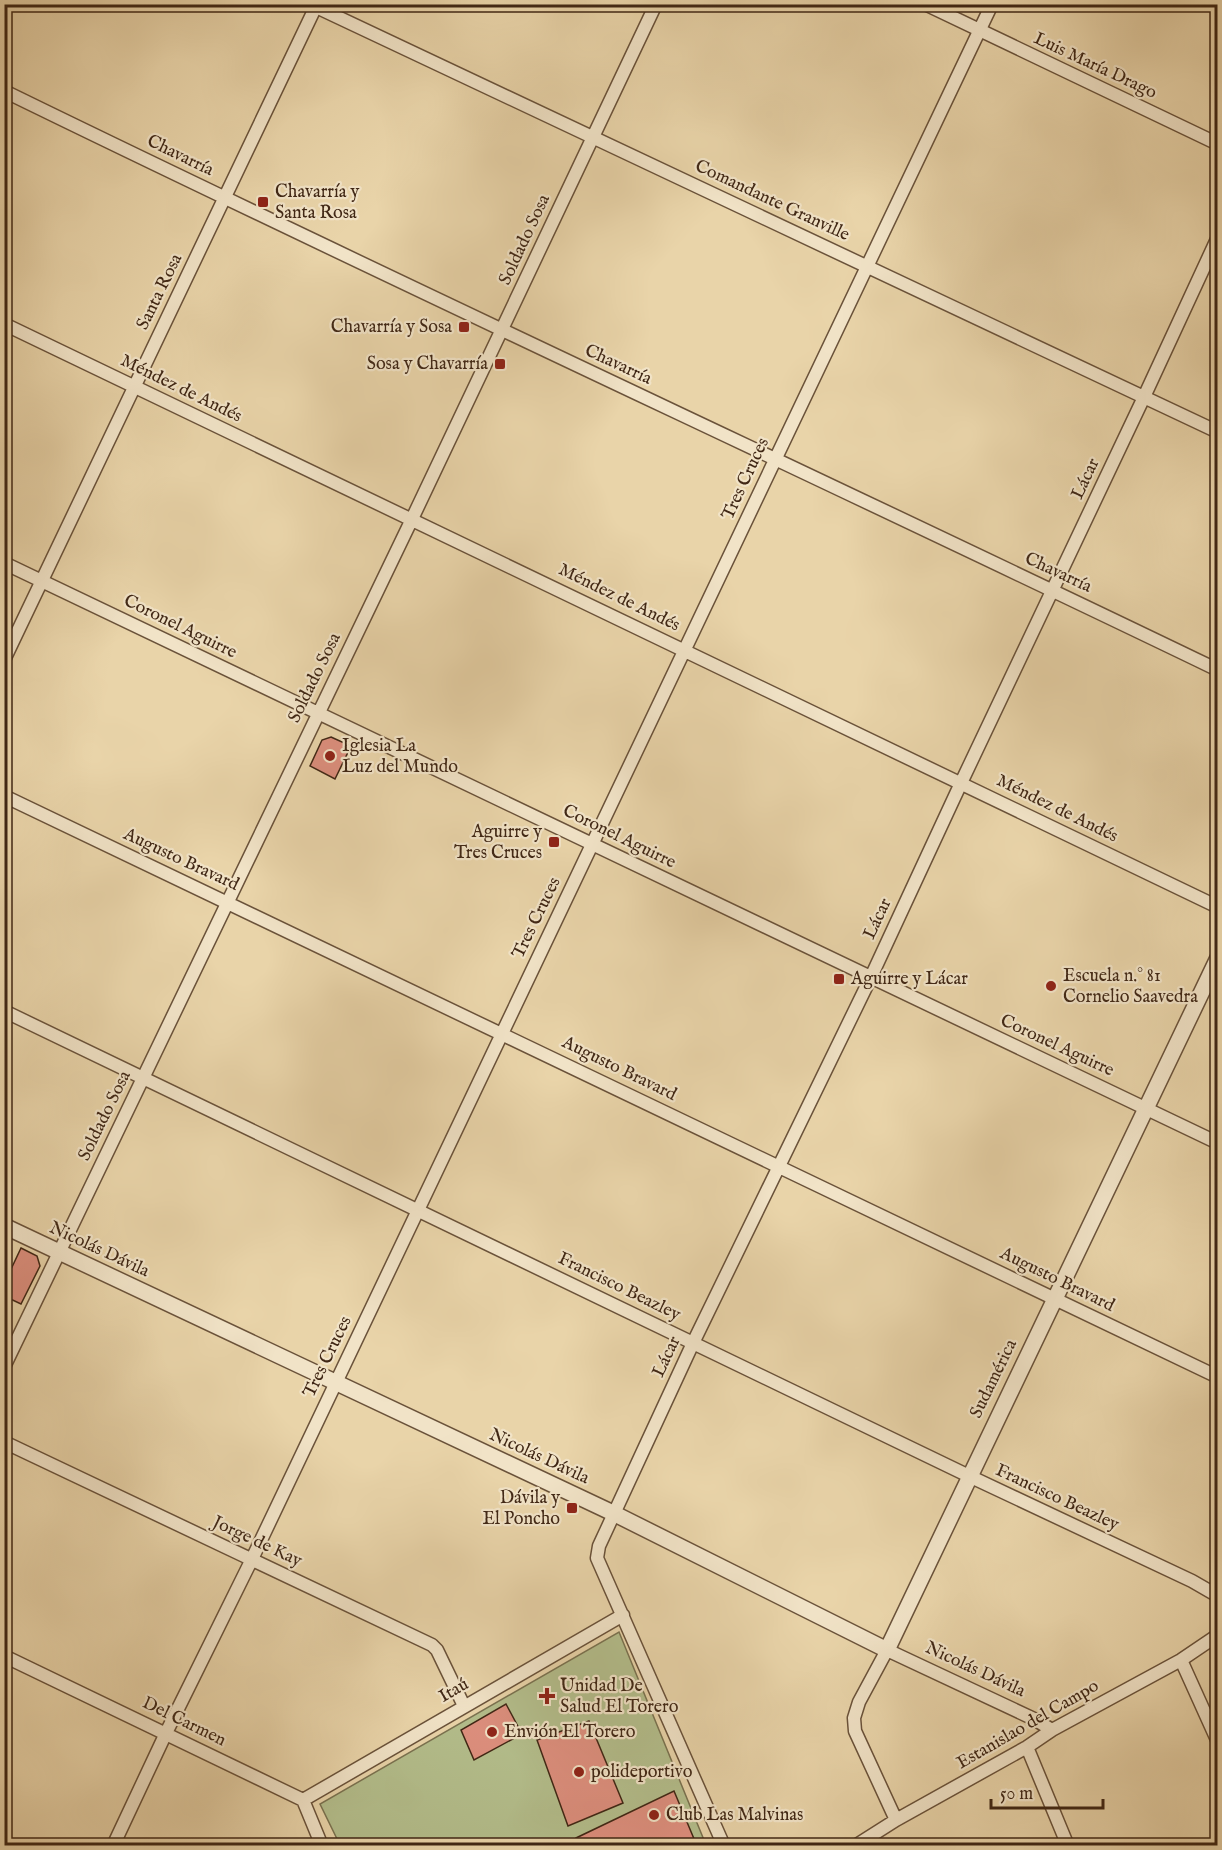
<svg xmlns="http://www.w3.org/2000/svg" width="1222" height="1850" font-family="'IM FELL English',serif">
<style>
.green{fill:#b3bd8b;stroke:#7a7250;stroke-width:1.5}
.building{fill:#dd8f7e;stroke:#402715;stroke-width:1.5}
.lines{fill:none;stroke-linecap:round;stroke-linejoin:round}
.minor-casing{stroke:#6a523a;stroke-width:15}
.tertiary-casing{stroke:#6a523a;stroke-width:18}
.minor{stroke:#f1e3c7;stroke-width:12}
.tertiary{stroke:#f1e3c7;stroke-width:15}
.poi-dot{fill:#8f2418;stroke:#f1e3c7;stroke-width:2}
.labels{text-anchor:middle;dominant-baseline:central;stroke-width:4.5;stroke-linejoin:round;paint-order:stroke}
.street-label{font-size:18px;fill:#402715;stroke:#f1e3c7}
.poi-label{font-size:18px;fill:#402715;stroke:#f1e3c7;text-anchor:start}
</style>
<rect width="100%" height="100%" fill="#e9d4a9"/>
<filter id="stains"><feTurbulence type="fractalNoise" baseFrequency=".00333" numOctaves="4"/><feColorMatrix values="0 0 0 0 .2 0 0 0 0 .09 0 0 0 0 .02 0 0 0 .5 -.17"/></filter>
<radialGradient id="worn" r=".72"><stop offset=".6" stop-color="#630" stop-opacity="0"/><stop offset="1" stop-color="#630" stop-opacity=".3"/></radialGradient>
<path class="green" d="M619,1632L706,1845H340L320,1804Z"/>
<path class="building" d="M331,737L351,746L335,779L310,766L322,740Z
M21,1248L37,1256L40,1266L21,1304L4,1296V1284Z
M506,1704L522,1734L474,1760L461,1730Z
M589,1721L623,1803L568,1826L537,1740Z
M674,1791L697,1846H579L576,1838Z"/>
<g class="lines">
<g class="minor-casing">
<path id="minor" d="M310,4L1218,432
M925,4L1218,144
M4,91C407,288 814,475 1218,670
M4,324L1218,907
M4,563L1218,1143
M4,660L317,4
M4,796L1218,1377
M4,1011L969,1476L1192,1581L1218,1596
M4,1367L412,519L656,4
M4,1442L432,1645L437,1650L464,1706
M4,1656L303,1800L322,1846
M1181,1660L1218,1742
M1027,1747L1068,1846
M303,1800L623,1615
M896,1820L855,1731L854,1718L859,1702L887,1650L1034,1719L1052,1730
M113,1846L166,1733L252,1559L992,4
M724,1846L597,1558L599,1546L693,1343L871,977L961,783L1144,397L1218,237
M855,1846L896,1820L1027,1747L1052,1730L1181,1660L1218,1635"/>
</g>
<g class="tertiary-casing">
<path id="tertiary" d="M4,1226L615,1514L887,1650L1218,958"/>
</g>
<use href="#minor" class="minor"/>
<use href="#tertiary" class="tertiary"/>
</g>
<g class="poi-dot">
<rect x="257" y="196" width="12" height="12" rx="3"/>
<rect x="458" y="321" width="12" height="12" rx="3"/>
<rect x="494" y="358" width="12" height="12" rx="3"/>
<circle cx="330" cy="756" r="6"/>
<rect x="548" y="836" width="12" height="12" rx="3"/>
<rect x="833" y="973" width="12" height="12" rx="3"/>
<circle cx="1051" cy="986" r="6"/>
<rect x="566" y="1502" width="12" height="12" rx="3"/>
<path d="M544 1687h6v6h6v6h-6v6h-6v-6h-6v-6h6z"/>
<circle cx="492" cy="1732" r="6"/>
<circle cx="579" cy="1772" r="6"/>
<circle cx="654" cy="1815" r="6"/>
</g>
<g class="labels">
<g class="street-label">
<text transform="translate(1095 66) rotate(25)">Luis María Drago</text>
<text transform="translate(180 156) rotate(26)">Chavarría</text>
<text transform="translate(772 201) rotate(25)">Comandante Granville</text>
<text transform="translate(525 240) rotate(-65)">Soldado Sosa</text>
<text transform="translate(160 292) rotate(-64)">Santa Rosa</text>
<text transform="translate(618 365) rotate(25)">Chavarría</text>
<text transform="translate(181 389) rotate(26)">Méndez de Andés</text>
<text transform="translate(746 479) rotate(-65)">Tres Cruces</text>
<text transform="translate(1086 479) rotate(-65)">Lácar</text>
<text transform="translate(1058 573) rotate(25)">Chavarría</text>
<text transform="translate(619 598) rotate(26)">Méndez de Andés</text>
<text transform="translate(180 627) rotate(26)">Coronel Aguirre</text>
<text transform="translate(315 678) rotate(-64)">Soldado Sosa</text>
<text transform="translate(1057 809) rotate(26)">Méndez de Andés</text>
<text transform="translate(619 837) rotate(26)">Coronel Aguirre</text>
<text transform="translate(181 860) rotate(25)">Augusto Bravard</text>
<text transform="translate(537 918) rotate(-64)">Tres Cruces</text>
<text transform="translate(878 919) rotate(-65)">Lácar</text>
<text transform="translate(1057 1046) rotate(25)">Coronel Aguirre</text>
<text transform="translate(619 1069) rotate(26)">Augusto Bravard</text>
<text transform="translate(105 1116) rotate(-64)">Soldado Sosa</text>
<text transform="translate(99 1250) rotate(25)">Nicolás Dávila</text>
<text transform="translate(1057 1280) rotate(26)">Augusto Bravard</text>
<text transform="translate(619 1287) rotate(26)">Francisco Beazley</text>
<text transform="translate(328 1357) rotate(-64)">Tres Cruces</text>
<text transform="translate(667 1357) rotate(-65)">Lácar</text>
<text transform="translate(994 1379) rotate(-64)">Sudamérica</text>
<text transform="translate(539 1457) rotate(25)">Nicolás Dávila</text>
<text transform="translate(1057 1498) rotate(25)">Francisco Beazley</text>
<text transform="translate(257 1542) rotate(25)">Jorge de Kay</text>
<text transform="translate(975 1670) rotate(25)">Nicolás Dávila</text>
<text transform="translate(454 1691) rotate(-30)">Itaú</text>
<text transform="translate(184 1722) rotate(26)">Del Carmen</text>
<text transform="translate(1028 1725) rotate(-30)">Estanislao del Campo</text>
</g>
<g class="poi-label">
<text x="275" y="192">Chavarría y<tspan x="275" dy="21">Santa Rosa</tspan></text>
<text x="452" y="327" text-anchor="end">Chavarría y Sosa</text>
<text x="488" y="364" text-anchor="end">Sosa y Chavarría</text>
<text x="342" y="746">Iglesia La<tspan x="342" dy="21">Luz del Mundo</tspan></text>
<text x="542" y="832" text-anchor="end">Aguirre y<tspan x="542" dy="21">Tres Cruces</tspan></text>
<text x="1063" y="976">Escuela n.° 81<tspan x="1063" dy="21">Cornelio Saavedra</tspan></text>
<text x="851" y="979">Aguirre y Lácar</text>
<text x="560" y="1498" text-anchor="end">Dávila y<tspan x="560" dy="21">El Poncho</tspan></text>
<text x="560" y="1686">Unidad De<tspan x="560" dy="21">Salud El Torero</tspan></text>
<text x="504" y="1732">Envión El Torero</text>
<text x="591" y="1772">polideportivo</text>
<text x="666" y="1815">Club Las Malvinas</text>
</g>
</g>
<rect width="1222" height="1850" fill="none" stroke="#e9d4a9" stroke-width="24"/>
<rect x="6" y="6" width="1210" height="1838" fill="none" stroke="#402715" stroke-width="3"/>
<rect x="12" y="12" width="1198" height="1826" fill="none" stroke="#402715" stroke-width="1.5"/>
<path d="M991 1799v9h112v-9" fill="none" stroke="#402715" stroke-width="3"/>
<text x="1000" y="1799" font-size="18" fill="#402715" stroke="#f1e3c7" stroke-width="4.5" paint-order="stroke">50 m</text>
<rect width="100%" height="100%" filter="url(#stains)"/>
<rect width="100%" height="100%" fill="url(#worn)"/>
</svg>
